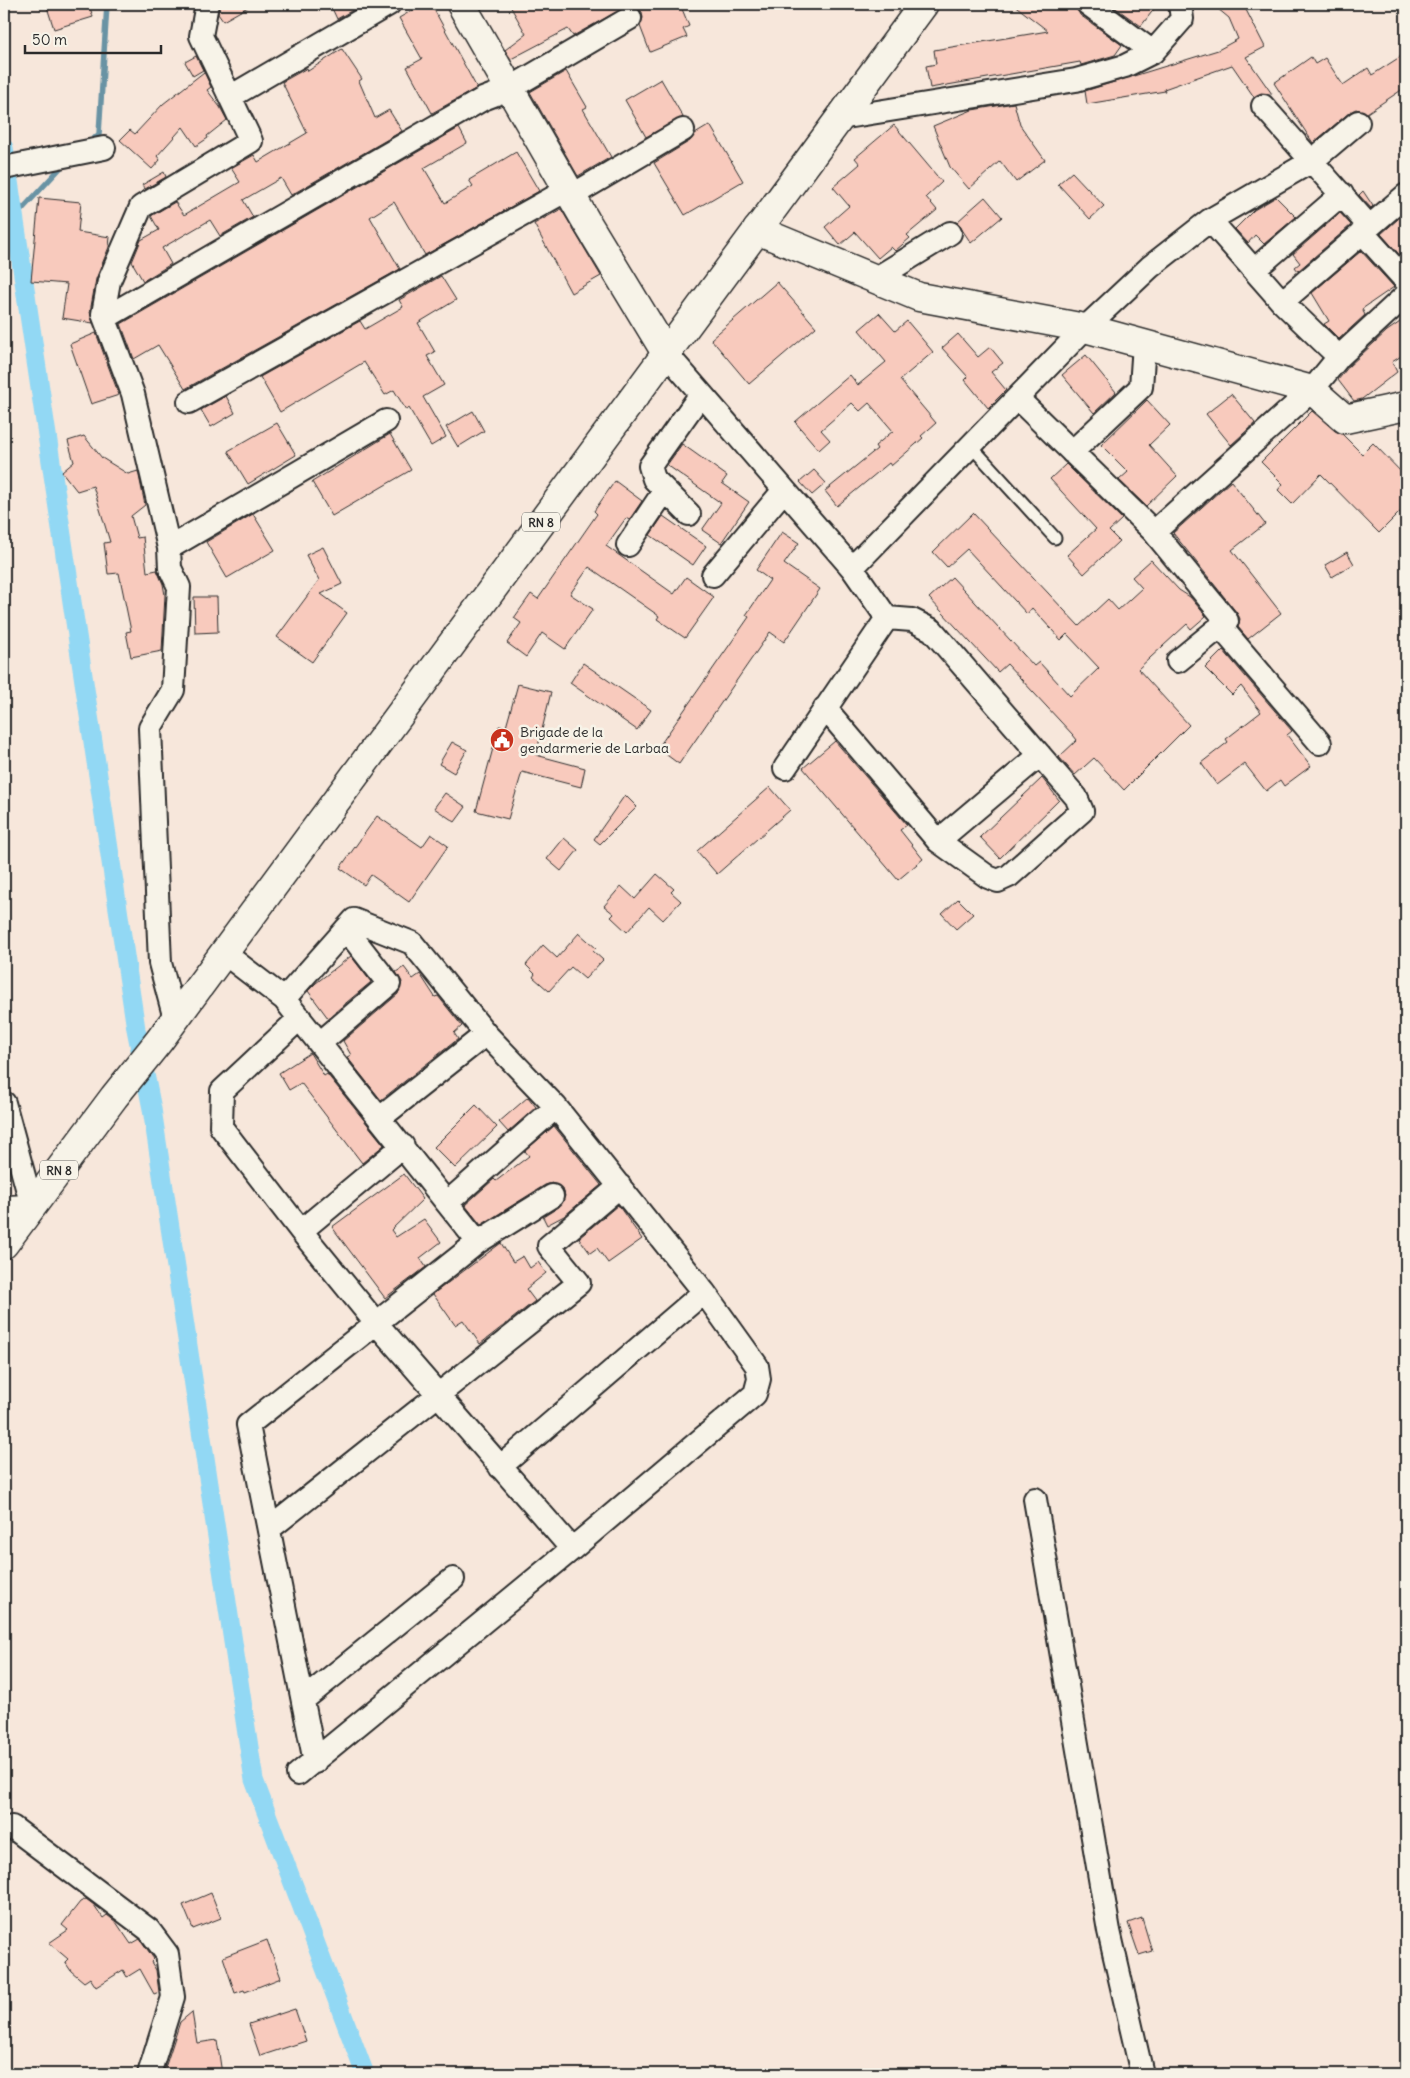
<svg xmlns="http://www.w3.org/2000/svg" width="1410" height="2078" font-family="Delius,sans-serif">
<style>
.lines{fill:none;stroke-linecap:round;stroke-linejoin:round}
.stream{stroke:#6993a4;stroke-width:5.5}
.canal{stroke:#92d8f4;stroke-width:19}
.building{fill:#f8cabd;stroke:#2b2b2b}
.service-casing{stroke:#2b2b2b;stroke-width:15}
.minor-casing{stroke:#2b2b2b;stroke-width:26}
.tertiary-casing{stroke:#2b2b2b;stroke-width:31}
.secondary-casing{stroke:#2b2b2b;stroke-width:31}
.primary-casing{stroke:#2b2b2b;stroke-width:31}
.service{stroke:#f7f3e8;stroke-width:11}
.minor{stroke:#f7f3e8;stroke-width:22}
.tertiary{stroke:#f7f3e8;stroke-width:28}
.secondary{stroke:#f7f3e8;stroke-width:28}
.primary{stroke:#f7f3e8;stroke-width:28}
.labels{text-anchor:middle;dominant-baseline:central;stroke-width:5;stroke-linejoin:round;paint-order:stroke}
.shield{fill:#f7f3e8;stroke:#686764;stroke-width:1}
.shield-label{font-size:12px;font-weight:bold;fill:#2b2b2b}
.poi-label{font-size:14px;fill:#2b2b2b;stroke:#f7f3e8;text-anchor:start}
</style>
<rect width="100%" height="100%" fill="#f7e7db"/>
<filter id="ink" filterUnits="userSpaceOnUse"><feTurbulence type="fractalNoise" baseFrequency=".02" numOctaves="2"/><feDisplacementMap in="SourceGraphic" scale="10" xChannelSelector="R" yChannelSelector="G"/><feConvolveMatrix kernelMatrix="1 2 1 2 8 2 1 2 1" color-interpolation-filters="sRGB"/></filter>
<g filter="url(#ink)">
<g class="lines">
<path class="stream" d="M88,144L99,134L107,4
M14,218L64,164"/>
<path class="canal" d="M4,148L136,1029L152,1109L254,1780L365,2074"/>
</g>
<path class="building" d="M46,4H89L93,17L54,29Z
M220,4H253L223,21L218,14Z
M330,4H363L337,19Z
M423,4H431L477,88L432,113L407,67L422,59L399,18Z
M509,4H680L689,26L683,29L687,37L650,52L640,26L643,18L642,12L636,6L629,5L573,36L568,29L511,59L505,50L526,34Z
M1013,4H1075L1080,15L1122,45L1115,55L1081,65L1080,62L930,88L926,66L936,64L934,50L1048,31Z
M1110,4H1158L1141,26Z
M1212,4H1243L1265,47L1246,57L1272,94L1261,93L1254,97L1232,65L1164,89L1165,91L1087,104L1085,91L1218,50L1238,39L1229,18Z
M342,49L362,79L359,81L375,118L389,110L402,131L291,195L281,178L243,200L253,217L220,236L210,220L162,248L171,264L143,281L132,262L141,240L159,230L151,216L175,202L184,215L240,182L231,168L254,155L258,162L307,133L282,82L307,68L308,71Z
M1406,53V87L1367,113L1356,109L1350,112L1313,143L1274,83L1311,57L1315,64L1325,58L1343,85L1368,68L1372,75Z
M196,56L203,70L193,76L185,62Z
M566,71L587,107L583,109L611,157L578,176L530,92Z
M204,72L211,87L207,90L220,107L227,120L207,136L208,138L196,146L183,127L157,156L160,160L152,169L120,140L130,130L135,134L163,104Z
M661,79L683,117L646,137L625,100Z
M1014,103L1020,125L1045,160L1016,182L1000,161L969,189L950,167L933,126L972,110Z
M710,125L743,181L685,215L654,163L690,141L695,134Z
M894,125L942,182L926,197L937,210L907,235L910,238L895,251L891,247L878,258L855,232L840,245L825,227L849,206L833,187L860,164L855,158Z
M459,128L467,143L424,168L445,203L473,186L469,180L516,152L539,191L425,255L394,202L370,217L400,269L185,389L158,345L134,359L121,324Z
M164,172L166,177L145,189L142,185Z
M1072,172L1104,206L1090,219L1058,184Z
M1363,191L1373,206L1371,208L1359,195Z
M985,197L1002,217L971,243L957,222L968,212L969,214L968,212Z
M1276,197L1296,217L1264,244L1255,235L1248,243L1235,229L1254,210Z
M39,198L81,202L78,232L110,237L109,247L96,279L90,312L93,323L62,318L67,284L31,281Z
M561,209L601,276L571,293L534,224Z
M1406,212V262L1381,234Z
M1340,213L1351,225L1298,271L1295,267L1300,263L1293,254Z
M1361,251L1394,287L1362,309L1365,315L1339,339L1324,324L1329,321L1312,293Z
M441,276L456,300L418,323L435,352L427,356L444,385L423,397L446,437L431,446L409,408L406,410L394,390L385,395L364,362L280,412L260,377L360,321L365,329L403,307L399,300Z
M777,282L816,327L749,384L711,339Z
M879,313L895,331L907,321L933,352L900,380L936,423L921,436L923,438L891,466L889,463L837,506L825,491L877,449L875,446L893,431L869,403L860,411L852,403L821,430L830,440L819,450L795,422L850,375L858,385L886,362L859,330Z
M1406,318V353L1392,362L1397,372L1362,399L1354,401L1338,380L1349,366L1387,331Z
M96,333L119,395L91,404L70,344Z
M958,334L978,357L990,347L1003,363L991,372L1006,390L988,408L965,380L968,377L942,348Z
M1086,355L1116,392L1094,413L1062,375Z
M1231,394L1255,423L1231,445L1206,414Z
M226,396L235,413L211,427L201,410Z
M1147,400L1170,425L1149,445L1177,476L1146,506L1119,480L1128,472L1101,445Z
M473,411L484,431L458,447L446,427Z
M1312,411L1335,431L1342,434L1362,454L1373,443L1406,477V506L1379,533L1321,474L1292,504L1278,490L1283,484L1261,462Z
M277,423L296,455L248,484L228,451Z
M390,434L411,470L332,516L312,482Z
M84,436L102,458L128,474L138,471L145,505L131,516L137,538L143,537L147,572L157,570L163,584L165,595L162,651L131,657L126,632L131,631L119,573L108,574L104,543L110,542L93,486L77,491L62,472L74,462L68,441Z
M682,444L727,476L722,483L749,502L721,543L702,530L721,503L667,465Z
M1066,464L1122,519L1109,531L1119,541L1084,574L1067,555L1096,529L1050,479Z
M814,470L826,483L812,495L800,482Z
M615,481L642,501L629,520L626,518L606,546L674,594L686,577L714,597L685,638L657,619L659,616L589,567L570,594L593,609L565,649L542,633L526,657L507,643L521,623L514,618L531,594L538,599L597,514L594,511Z
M1231,481L1265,524L1232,550L1281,613L1248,639L1238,627L1240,619L1237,613L1173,533Z
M973,513L1079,626L1108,599L1118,610L1142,588L1132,577L1151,560L1179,590L1190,597L1206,616L1191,629L1187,624L1138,669L1189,725L1124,790L1094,758L1075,775L1059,757L1077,740L1073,735L1007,664L998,672L929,598L952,577L1034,666L1039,662L1070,696L1099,668L1067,634L1061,640L1032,608L1027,614L967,549L947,567L933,552Z
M253,514L275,550L227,578L206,542Z
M663,516L706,546L693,565L650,535Z
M782,532L799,543L784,564L820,589L784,642L770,632L679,764L660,750V745L749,617L746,615L770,580L756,570Z
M323,547L342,584L321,594L347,613L312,662L277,637L319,580L306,555Z
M1347,552L1354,564L1332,577L1325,565Z
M194,597H217L218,632L195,633Z
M1223,650L1292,731L1287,735L1311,766L1284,786L1280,780L1266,791L1245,764L1217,785L1201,763L1228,742L1226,739L1261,712L1241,686L1232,695L1205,668Z
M583,663L651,710L637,730L570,683Z
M518,684L551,692L536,755L585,768L581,787L522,772L508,819L476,811L499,726L506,727Z
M835,741L907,825L900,830L923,859L898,880L803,768Z
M452,742L467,750L454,773L439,764Z
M1042,778L1059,800L1000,858L980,837Z
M770,787L790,810L717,874L697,851Z
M445,793L466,807L455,822L434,808Z
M625,795L637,807L600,844L594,839Z
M377,816L422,847L431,834L448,846L409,902L371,875L364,885L340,868Z
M564,838L578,850L561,871L547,859Z
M657,874L674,889L671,892L681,901L663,920L649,907L627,932L611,917L614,914L604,906L621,886L635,899Z
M958,899L973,914L956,929L942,914Z
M579,933L596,948L593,951L603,960L585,979L571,967L549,991L533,977L535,974L526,965L543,945L557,958Z
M351,956L371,982L328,1018L308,991L316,983Z
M404,967L413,979L420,974L435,997L438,996L462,1026L454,1033L458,1039L381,1100L347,1057L351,1055L343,1041L398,994L402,982L396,972Z
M310,1053L324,1076L327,1074L384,1145L362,1163L301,1083L289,1090L279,1073Z
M528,1097L536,1107L508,1132L499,1122Z
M476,1105L497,1127L455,1168L434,1147Z
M554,1126L601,1185L564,1216L547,1225L543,1217L559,1207L565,1196L563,1189L552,1183L545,1185L481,1225L465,1205L494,1179L496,1181L529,1156L525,1151Z
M404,1174L423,1199L391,1230L396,1237L424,1219L441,1242L420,1258L426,1267L385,1298L332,1227Z
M618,1205L642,1239L608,1263L597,1248L590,1253L579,1238Z
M501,1243L513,1262L523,1256L530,1268L538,1262L546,1273L526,1289L535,1301L480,1344L463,1320L455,1325L433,1294Z
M211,1893L221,1918L193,1929L183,1905Z
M86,1899L94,1905L103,1918L107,1915L116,1922L131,1944L140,1939L154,1959L151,1962L156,1970L159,1992L154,1994L140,1969L127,1977L123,1970L96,1987L90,1978L84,1982L71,1971L65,1962L68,1959L49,1943L68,1930L62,1925L80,1902Z
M1142,1918L1152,1951L1139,1955L1128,1923Z
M267,1940L281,1978L245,1992L244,1990L235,1993L223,1957Z
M295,2009L306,2041L260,2056L249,2024Z
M192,2012L197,2043L217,2040L222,2074H163L180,2022Z"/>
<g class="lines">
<g class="service-casing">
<path id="service" d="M971,446L1055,538"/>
</g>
<g class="minor-casing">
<path id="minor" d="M1088,4L1153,52
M230,97L389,4
M1263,106L1369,226
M840,118L1076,80L1125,66L1153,52L1182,19L1180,4
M4,168L104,148
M571,196L683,130
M1210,220L1282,302L1339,357
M1362,232L1406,281
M1254,270L1342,194
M875,279L950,233
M1282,302L1406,195
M105,318L483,99L509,89L630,18
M666,353L852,568L1085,328L1150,267L1210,220L1312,161L1358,122
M1017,398L1154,532L1227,621L1178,661
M189,402L567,190
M1072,452L1141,387L1144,344
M689,514L654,479L650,466L701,394
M1154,532L1312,390L1339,357L1406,295
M628,545L665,490
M169,548L386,421
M713,575L784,490
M1220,626L1320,743
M825,708L938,841L988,877L998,881L1009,876L1082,811L1076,797L932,630L912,620L887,618L852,568
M785,768L887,618
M938,841L1040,755
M224,953L284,999L478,1242
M284,999L354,920L412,943L486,1034L556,1107L704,1292L757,1366L759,1379L755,1394L572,1549L298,1774
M300,1018L222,1091L221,1127L301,1231L376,1323L572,1549
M175,1019L160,963L150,728L173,690L179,587L170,568L169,548L133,394L103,314L109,281L141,207L251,141L201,36L207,4
M320,1043L389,984L346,929
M4,1103L32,1206L4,1207
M380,1118L486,1034
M448,1202L556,1107
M301,1231L403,1146
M500,1467L704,1292
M1035,1499L1109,1931L1142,2074
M269,1529L579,1283L549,1246L620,1186
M303,1700L453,1579
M315,1762L248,1425L478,1242L552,1196
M12,1827L149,1930L167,1954L173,1997L149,2074"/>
</g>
<g class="tertiary-casing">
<path id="tertiary" d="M461,4L586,221L666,353"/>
</g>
<g class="secondary-casing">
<path id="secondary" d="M757,230L919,297L1085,328L1312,390L1345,419L1406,406"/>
</g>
<g class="primary-casing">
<path id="primary" d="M4,1244L114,1097L159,1041L924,4"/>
</g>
<use href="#service" class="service"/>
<use href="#minor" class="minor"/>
<use href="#tertiary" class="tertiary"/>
<use href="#secondary" class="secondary"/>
<use href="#primary" class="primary"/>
</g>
</g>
<defs>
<g id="civic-disc" transform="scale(1.25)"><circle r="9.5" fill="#c8321e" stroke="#f7f3e8"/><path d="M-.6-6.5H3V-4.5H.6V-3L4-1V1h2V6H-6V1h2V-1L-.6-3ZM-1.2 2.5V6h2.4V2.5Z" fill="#fff"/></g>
</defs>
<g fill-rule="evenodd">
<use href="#civic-disc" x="502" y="740"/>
</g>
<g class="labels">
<g class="shield">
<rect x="522" y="512.5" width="38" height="19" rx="4"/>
<rect x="40" y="1160.5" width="38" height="19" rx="4"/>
</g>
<g class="shield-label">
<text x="541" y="522">RN 8</text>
<text x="59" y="1170">RN 8</text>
</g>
<g class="poi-label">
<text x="520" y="732">Brigade de la<tspan x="520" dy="16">gendarmerie de Larbaa</tspan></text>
</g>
</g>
<rect width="1410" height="2078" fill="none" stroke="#f7f3e8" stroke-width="20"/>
<rect x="10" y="10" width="1390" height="2058" fill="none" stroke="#2b2b2b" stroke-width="2" filter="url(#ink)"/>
<path d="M25 45v8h136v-8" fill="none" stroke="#2b2b2b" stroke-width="2.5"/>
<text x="32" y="45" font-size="15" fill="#2b2b2b" stroke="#f7f3e8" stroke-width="4" paint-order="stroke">50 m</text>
</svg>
